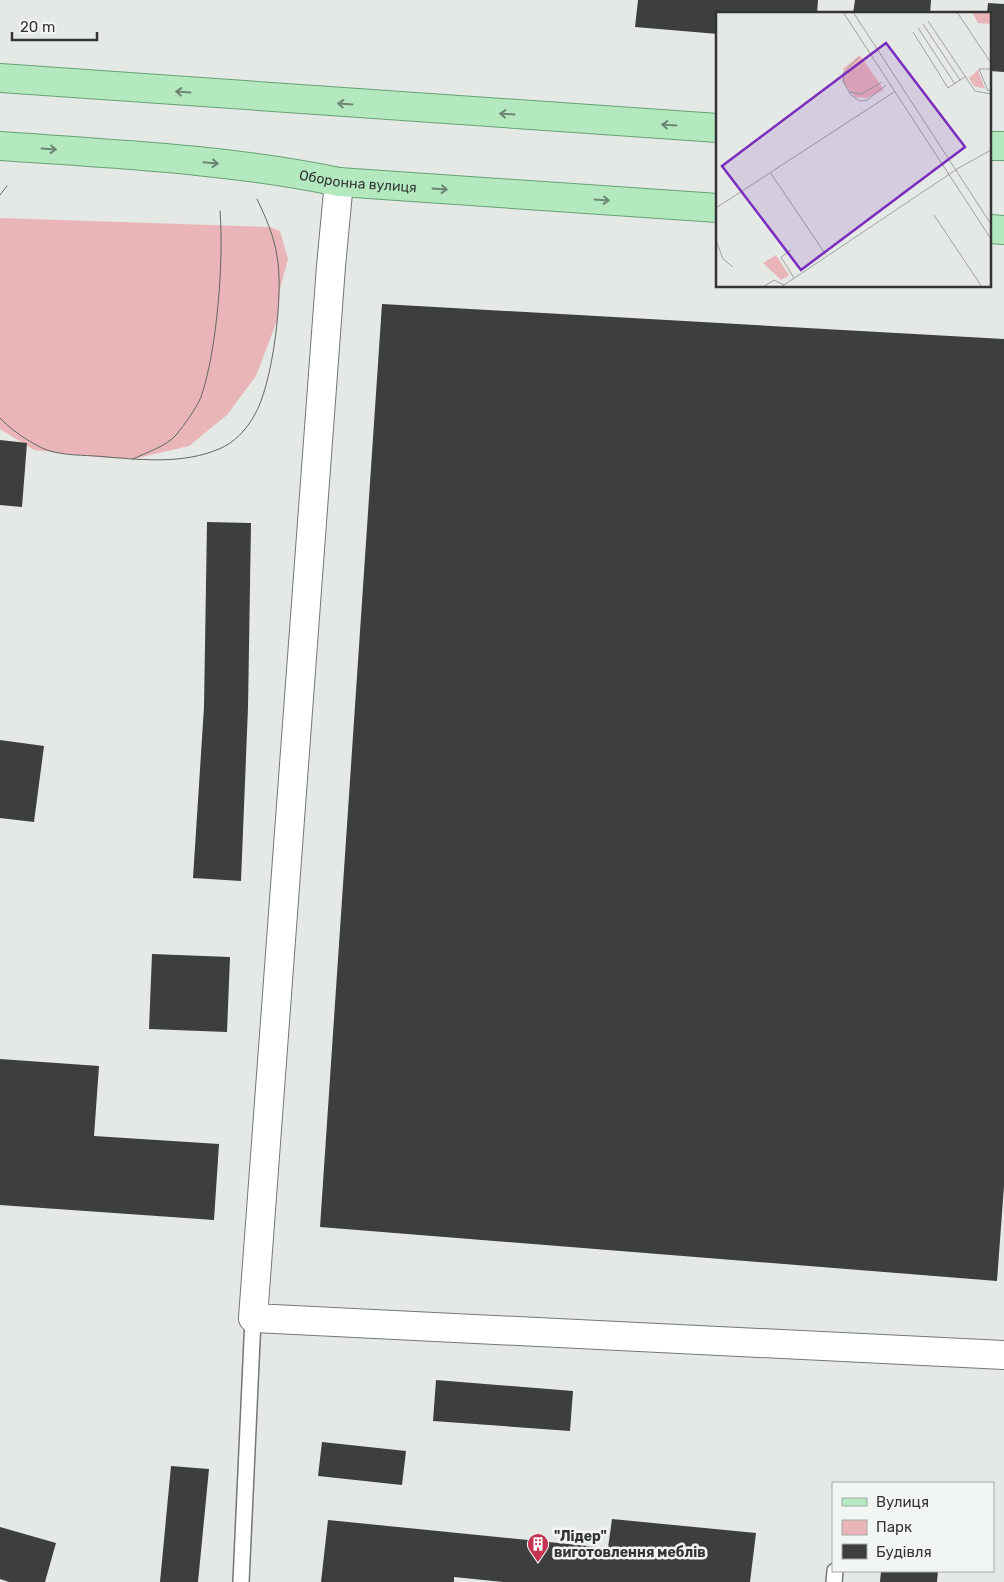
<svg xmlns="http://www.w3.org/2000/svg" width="1004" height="1582" font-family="Rubik,sans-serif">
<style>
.green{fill:#e9b5b8}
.building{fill:#3c3f3d}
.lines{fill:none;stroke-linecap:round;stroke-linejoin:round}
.lane-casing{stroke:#747774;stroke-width:18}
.street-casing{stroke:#747774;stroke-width:30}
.primary-casing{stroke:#66a174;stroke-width:30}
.lane{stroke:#fff;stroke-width:15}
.street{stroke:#fff;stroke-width:28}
.primary{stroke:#b4e9c0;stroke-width:28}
.tram{stroke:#636664;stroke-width:1}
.oneway{stroke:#6d8673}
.labels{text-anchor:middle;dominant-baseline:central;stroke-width:5;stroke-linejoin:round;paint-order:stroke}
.street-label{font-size:14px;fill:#333534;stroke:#f2f6f3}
.poi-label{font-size:14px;font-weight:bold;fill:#333534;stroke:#f2f6f3;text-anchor:start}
.inset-road{fill:none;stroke:#9ea19f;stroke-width:1}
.view{fill:#7b2cbf;fill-opacity:0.15;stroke:#7b2cbf;stroke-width:2.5}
.inset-edge{fill:none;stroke:#333534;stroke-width:2.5}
</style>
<rect width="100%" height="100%" fill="#e5e9e6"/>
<path class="green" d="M0,218L270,227L280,231L288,259L280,289L278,318L256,376L227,415L189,446L133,459L97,457L34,450L0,429Z"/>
<path class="building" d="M638,0H818L817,14H718V34L635,27Z
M855,0H931L930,14H853Z
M988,3L1004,4V72L990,71V14H987Z
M382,304L1004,339V1186L997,1281L320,1227Z
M0,440L27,443L22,507L0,505Z
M207,522L251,523L248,708L241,881L193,878L204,707Z
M0,740L44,746L34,822L0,818Z
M152,954L230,957L227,1032L149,1029Z
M0,1059L99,1066L94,1136L219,1144L214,1220L0,1205Z
M436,1380L573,1391L570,1431L433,1421Z
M322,1442L406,1451L402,1485L318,1476Z
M171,1466L209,1469L198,1582H160Z
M612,1519L756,1533L750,1582H503L454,1577V1582H321L328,1520L608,1548Z
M0,1527L56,1543L45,1582H9L0,1579Z
M881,1571H938L937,1582H880Z"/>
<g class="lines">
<g class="lane-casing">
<path id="lane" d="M241,1582L253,1318
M834,1582L835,1571"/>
</g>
<g class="street-casing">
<path id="street" d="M339,182L331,266L253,1318L1004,1355"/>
</g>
<g class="primary-casing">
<g id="primary">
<path d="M0,78L718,128"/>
<path id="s1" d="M0,146C113,154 228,159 339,182L718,208"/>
<path d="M990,146H1004"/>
<path d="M990,229L1004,230"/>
</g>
</g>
<use href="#lane" class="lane"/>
<use href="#street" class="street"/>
<use href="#primary" class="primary"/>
<path class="tram" d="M0,195L7,186
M0,418C11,430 38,449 54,452C71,456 90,455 107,457C145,460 183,464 219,449C234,443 246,430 254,416C273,385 284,292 277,256C274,236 266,218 257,199
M133,459C145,453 167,446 176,435C184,425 196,409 201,397C217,351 224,260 220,211"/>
</g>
<defs><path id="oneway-shaft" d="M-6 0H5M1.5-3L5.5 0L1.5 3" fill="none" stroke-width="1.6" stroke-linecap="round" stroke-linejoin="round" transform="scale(1.25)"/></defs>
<g class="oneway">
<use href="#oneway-shaft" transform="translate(183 92) rotate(-176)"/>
<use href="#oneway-shaft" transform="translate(345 104) rotate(-176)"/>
<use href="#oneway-shaft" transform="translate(507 114) rotate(-176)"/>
<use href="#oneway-shaft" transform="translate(669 125) rotate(-176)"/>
<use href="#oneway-shaft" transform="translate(49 149) rotate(4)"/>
<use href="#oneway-shaft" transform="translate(211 163) rotate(5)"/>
<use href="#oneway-shaft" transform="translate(440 189) rotate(4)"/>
<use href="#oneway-shaft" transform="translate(602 200) rotate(4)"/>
</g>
<defs>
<g id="building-pin" transform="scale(1.125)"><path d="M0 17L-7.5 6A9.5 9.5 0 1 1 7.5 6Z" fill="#c43351" stroke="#f2f6f3"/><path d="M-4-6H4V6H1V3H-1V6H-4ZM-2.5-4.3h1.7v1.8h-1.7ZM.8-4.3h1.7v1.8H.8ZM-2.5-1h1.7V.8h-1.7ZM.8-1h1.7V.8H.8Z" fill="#fff"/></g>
</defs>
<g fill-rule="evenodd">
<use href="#building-pin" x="538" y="1544"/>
</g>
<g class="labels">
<g class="street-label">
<text stroke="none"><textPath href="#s1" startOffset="360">Оборонна вулиця</textPath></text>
</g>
<g class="poi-label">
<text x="554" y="1536">"Лідер"<tspan x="554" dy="16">виготовлення меблів</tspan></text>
</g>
</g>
<g transform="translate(716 12)">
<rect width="275" height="275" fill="#e5e9e6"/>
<path d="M256,0H275V12L262,11ZM144,43L168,78L151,86L139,85L126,69L128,56ZM262,58L269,77L258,74L253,66ZM60,243L73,263L65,268L47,251Z" fill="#e9b5b8"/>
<path class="inset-road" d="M127,0L275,227M137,0L275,212M241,0L275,51M212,9L259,79L275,82M207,12L244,68M202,16L239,72M197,20L232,76L250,64M143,45L127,61L128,71L135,83L144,89L151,88L170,73M274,78L272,79L263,57H275M133,80L145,82L166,70M241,157L275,138M54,160L110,243M0,196L178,80M218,203L266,275M0,228L7,247L17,255M75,238L65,245L78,266M47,275L58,268L68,273M65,275L241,157"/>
<path class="view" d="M170,31L249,135L85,258L6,154Z"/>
<rect width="275" height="275" class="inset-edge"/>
</g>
<rect x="832" y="1482" width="162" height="90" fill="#f2f6f3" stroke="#a6a9a7"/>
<rect x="842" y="1498" width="25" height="8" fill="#b4e9c0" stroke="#a6a9a7"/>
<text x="876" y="1507" font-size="15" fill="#333534">Вулиця</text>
<rect x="842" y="1520" width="25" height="15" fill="#e9b5b8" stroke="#a6a9a7"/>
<text x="876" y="1532" font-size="15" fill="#333534">Парк</text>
<rect x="842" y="1544" width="25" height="15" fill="#3c3f3d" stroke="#a6a9a7"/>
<text x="876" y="1557" font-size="15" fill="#333534">Будівля</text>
<path d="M12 32v8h85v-8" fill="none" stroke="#333534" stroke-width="2.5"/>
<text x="20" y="32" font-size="15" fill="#333534" stroke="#f2f6f3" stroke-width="4" paint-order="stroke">20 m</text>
</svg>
